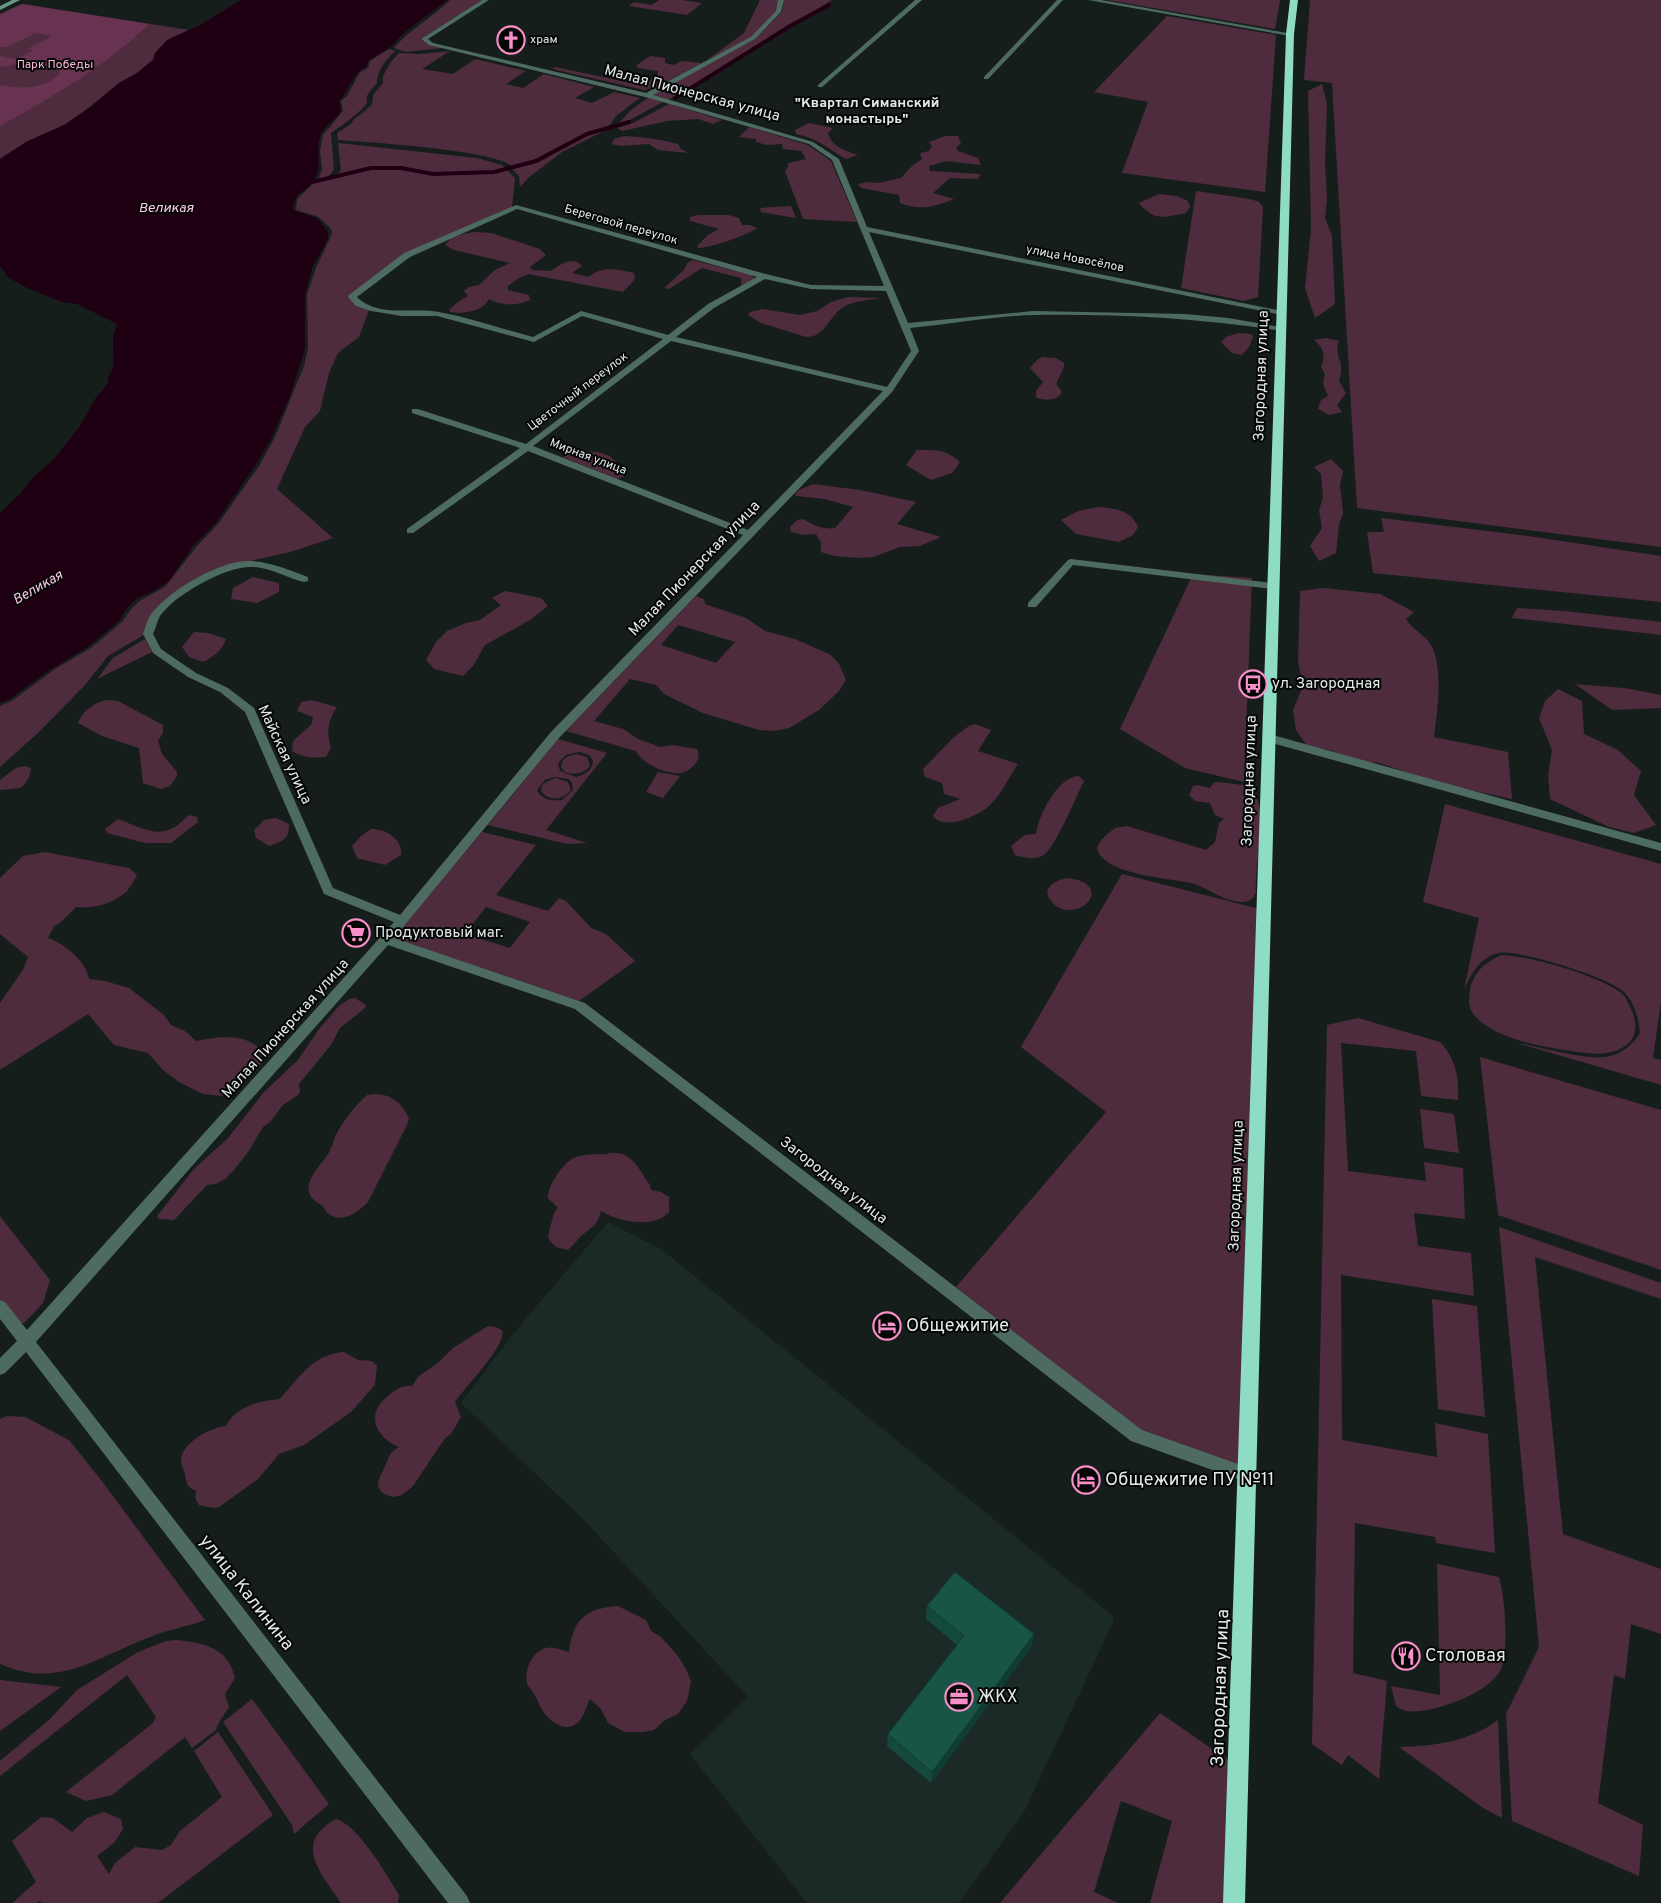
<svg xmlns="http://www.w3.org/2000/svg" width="1661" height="1903" font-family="Overpass,sans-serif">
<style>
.built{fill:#1b2a26}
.green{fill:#4e2c3e;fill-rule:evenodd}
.forest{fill:#673350}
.water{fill:#1f0013}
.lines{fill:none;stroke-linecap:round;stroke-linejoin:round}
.stream{stroke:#1f0013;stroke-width:4}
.street{fill:#4d6b61;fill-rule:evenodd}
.secondary{fill:#689889;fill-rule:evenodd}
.highway{fill:#8fdcc4;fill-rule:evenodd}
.wall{fill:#15493c}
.shaded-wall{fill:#113c31}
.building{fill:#185546;stroke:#113c31}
.labels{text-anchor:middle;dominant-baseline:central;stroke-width:4;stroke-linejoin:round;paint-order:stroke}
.far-poi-label{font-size:12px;fill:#e4e9e7;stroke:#050706;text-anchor:start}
.far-park-label{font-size:12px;fill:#fcb7da;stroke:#050706}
.far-street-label{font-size:12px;fill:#e4e9e7;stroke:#050706}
.far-neighbourhood-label{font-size:14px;font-weight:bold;fill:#e4e9e7;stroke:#050706}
.far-water-label{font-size:14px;font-style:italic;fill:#fcc8e2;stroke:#050706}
.street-label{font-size:15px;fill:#e4e9e7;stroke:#050706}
.poi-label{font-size:15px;fill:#e4e9e7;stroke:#050706;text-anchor:start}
.near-poi-label{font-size:18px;fill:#e4e9e7;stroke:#050706;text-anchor:start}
.near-street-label{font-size:18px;fill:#e4e9e7;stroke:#050706}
</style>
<rect width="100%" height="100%" fill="#161e1b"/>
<path class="built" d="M608,1222L661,1249L1113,1616L1114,1620L1025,1810L959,1903H807L690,1754L748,1697L583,1519L461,1403L513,1334Z"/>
<path class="green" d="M450,0H482L421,39L427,44L442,48L406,52L394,48C410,29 432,18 450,0Z
M659,0H682L702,3L687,15L629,6L634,2L652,5Z
M760,0H780L777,11L752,38L707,60L744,33Z
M784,0H832L668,100L652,95L755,39L782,12Z
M1107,0H1280L1275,29Z
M1310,0H1661V547L1357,508L1332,83L1304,80Z
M23,4L189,30L167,40L153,60L137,73L119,83L83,112L64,125L26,142L0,159V15Z
M1167,16L1276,35L1265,192L1122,173L1148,102L1094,92Z
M389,49L395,51C386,60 377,70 377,83C374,87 369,91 367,96C366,101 368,99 366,104C362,111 339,128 331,133L334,170L327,178L334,177L341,170L338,143L477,158L502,165L515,178L512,207L405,254L348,297L357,305L369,310L359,337L338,353L329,373L320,411L305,427L277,489L333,538L290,552L219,568L191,581L168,599L145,634L108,656L85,685L38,733L0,767V706L13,700L55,669L92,647L122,622L131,609L141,600L165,587L197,546L218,524L259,466L275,437L304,366L308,348L307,294L316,268L331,236L332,230L319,217L296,210L297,199L319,178L322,169L320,150L323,135L343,111L341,101L347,96L360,72L368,68L370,61Z
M450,51L422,69L453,74L475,59L526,71L506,84L523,88L544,74L594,87L575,98L592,103L614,92L640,98L616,116L609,126L583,134L532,161L511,166C495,150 366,142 338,140L337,133L351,124L354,119L364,112L372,104L373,95L383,83V76L390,63L399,53L419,54Z
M650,56L665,58V63L673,65L682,61L702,63L658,86L644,90L552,69L555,67L640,85L649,81L658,74V71L638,68L637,65Z
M1322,84L1327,103L1325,163L1327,199L1325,218L1332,236L1335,304L1315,318L1305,288L1311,229L1308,91Z
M648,98L663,102L626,122L618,124L632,109Z
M669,104L722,120L713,124L698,119L667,121L622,131L617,128L633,123Z
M809,123L833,128L828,133C831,147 847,151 858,155L846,159C826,148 820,139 796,134L795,130Z
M749,127L808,145L831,161L857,222L803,219L785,171L788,167V163L806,159L801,151L783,149L782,144L767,145L756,142V139L739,137Z
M606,130L562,152L528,178L520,187L519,176L512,169L539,162L588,135Z
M624,136C642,137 660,139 678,144L681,149L689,153L658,150L649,144L620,146L612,144L614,139Z
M945,136H958L961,144L956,147L958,151L978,158L981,165L947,161L929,166L930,171L980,174L978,179L950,178L933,193L954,199C934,207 920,211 900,203L899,195L861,188L858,184L867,182L878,183L901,178L912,166L922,159L920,153L929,151L932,146L929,142Z
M1196,191L1250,199L1259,202L1263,207L1258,297L1244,301L1181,288Z
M1159,194L1177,196L1188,201L1190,207L1186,213C1164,217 1155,222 1139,203Z
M791,206L796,218L761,212L760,208Z
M698,215H729L739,218L742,225H750L757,228C748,235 710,248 698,248V245L708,235L719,229L690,221V217Z
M475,232L491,233L540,249L546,255L530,267L532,270L551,271C560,265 572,255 582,266L572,273L589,277C601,265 619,270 634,273L635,279L623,292L528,274L519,278L508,286V290L529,295L530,300C519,306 500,306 489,299C483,312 463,314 450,312V309L459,301L468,296L464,291L469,287L479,285L495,270L510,263L454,250L445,245C451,236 465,233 475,232Z
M693,260L751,275L755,279L741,286V278L702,268L669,289L664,288L684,270L687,263Z
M848,297L881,298C870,300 851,301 842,308C828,318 825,337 806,337L761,323L748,315L750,312L762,309L800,315L817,311L831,302Z
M1238,333L1251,334L1253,337L1249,347L1242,355L1232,353L1221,342L1226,337Z
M1326,338L1339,341C1333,358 1346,360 1339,381L1346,393L1337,405L1342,412L1329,415L1318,409L1321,400L1328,396L1323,384L1325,374L1321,367C1326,356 1324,348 1314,340Z
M1043,357L1056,358L1064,363V367L1056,384L1061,390V394C1056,401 1043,401 1036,397V391L1043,382L1030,368L1038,359Z
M917,450C935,450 946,449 960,462L952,473L931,480L906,465Z
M571,452C598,451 612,449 625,476L617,479L563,457Z
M1331,459L1343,471L1340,485L1343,513L1339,525L1336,553L1319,561L1310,546L1322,528L1319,510L1323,498L1321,474L1314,467Z
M813,484L860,490L916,502L897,524L941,537L920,546L900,547L873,557L859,558L834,556L821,552V543L816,534L804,535L791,532L790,527L797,520L804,519C811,525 826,530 835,528L853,507L825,499L796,496L795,494L799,490Z
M1098,507C1116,509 1130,509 1138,527L1133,535L1119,542L1076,534L1061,520L1078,511Z
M1381,518L1528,536L1661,556V602L1373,573L1367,532H1384Z
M1193,574L1252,578L1244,782L1185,768L1120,729Z
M253,577L279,583V592L257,603L231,599L233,588Z
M1324,588L1380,594L1414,612L1406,619C1412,629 1421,632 1428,641C1445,661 1437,712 1434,737L1508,752L1512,799L1436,783L1380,763L1358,761L1329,750L1307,746L1296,730L1293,710L1303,686L1298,661L1300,591Z
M505,591L541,598L548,606L530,620L485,645L473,666L463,676L434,669L426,660L436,642L447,631L466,623L480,620L501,605L492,598Z
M696,596L704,599L705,604L746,618L765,631L795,639L831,655L839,664L846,680L839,691L819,710L789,728L774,731L759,730L703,713L664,694L656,685L630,679L594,721L623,729L638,739L660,747L672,745L697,749C703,760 691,771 680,773C667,775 641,763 636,751L566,731ZM678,625L682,626L735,642L716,663L661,645Z
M1517,608L1565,611L1661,622V635L1512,618Z
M194,632L208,633L226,639C223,650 213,657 203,662L189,657L182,647Z
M145,639L152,652L97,679L113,658Z
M1575,684L1624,688L1661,695V708L1612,710Z
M1558,689L1582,701L1584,734L1618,750L1641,771L1634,795L1656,825L1634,833L1609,827L1550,799L1548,775L1552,750L1539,718L1545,701Z
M107,700L118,701L163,725V733L158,741L162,754L177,772V776L170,786L161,789L143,783L139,748L102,736L78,723C82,711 95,702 107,700Z
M311,700L337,707C328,720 326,732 331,747L326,757C313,758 304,758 292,751L293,741L311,725L313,717L297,711L301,702Z
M975,724L991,730L978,751L1018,764C1009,777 1001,795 989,806C978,816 945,831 933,816L938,808L960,799L944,794L942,783L925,777L923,769L954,737L969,726Z
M558,739L607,753L546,830L587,843L567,844L488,825ZM579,752L589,755L593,760C593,771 585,774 576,777L560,771L558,763L566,755ZM554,777L569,779L572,783L573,790L562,800C551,801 542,800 537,790L545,780Z
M576,754L587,757L590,766C584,774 575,775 565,772L561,767C561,758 568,756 576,754Z
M25,766L31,768C30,777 27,782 21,788L0,790V780L16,768Z
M658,772L680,776L663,798L646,792Z
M1079,776L1084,781C1076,796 1056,848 1042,856C1034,860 1024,858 1015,855L1011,846L1025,835L1036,834C1039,815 1057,777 1079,776Z
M556,778L568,782L571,790C563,800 549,802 541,791L542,785L548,781Z
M1218,782L1251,786C1270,810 1254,863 1256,892C1253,900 1249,902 1241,902C1222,901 1209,888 1191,883C1169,878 1103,875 1097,848L1101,840L1110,832L1115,828L1127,826L1206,850L1215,842L1219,823L1224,819L1215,815L1210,803L1195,801L1189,795L1193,786L1198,785L1210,788L1213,783Z
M1445,804L1661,864V1001L1653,1058L1661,1060V1085L1517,1043C1540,1047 1590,1062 1610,1056C1623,1053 1633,1044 1640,1033C1639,1019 1634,1001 1623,991C1609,978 1519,949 1499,953C1480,957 1471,974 1464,990L1479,918L1423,902Z
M189,815L197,817L198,822L171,843H145L107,833L105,829L118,819C136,825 152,837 171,829C177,827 184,819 189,815Z
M276,818L289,824C289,840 283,841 269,846L256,838L254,830L264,820Z
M371,829C386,829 403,839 401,855L385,865L357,858L352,846L361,836Z
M482,832L536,845L496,895L548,911L559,898L566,901L591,928L606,934L635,961L579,1001L393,938ZM486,907L530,922L510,948L465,934Z
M45,852L129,868L137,875C134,880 130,888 126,892C112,904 93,909 76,907L61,922L54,926L48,938C64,943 87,962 89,979L105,981L129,988L164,1015L171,1025L185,1031L196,1041C218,1037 247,1032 262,1052L261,1064L250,1077L222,1096L203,1094L179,1082L163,1070L148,1053L114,1045L88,1014L0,1070V1003L24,968L28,957L0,934V878L23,856Z
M1122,874L1260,909L1241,1466L1140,1432L956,1287L1106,1112L1021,1047Z
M1067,878C1120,884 1074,929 1051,901C1040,888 1056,880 1067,878Z
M1501,955C1532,956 1595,975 1620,992C1626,996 1629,1005 1632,1011C1646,1044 1615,1057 1587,1053C1555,1049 1491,1041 1472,1012C1468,1006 1469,996 1470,990C1474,971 1485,963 1501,955Z
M355,998L366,1005L365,1008L340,1028L331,1045L299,1084L300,1092L298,1095L283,1105L270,1122L263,1127L248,1152L234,1170L225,1179L216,1184L207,1185L174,1220L159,1219L157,1216L194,1169L228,1138L264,1092L298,1060L319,1029L340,1005L349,999Z
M1358,1018L1440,1042C1456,1059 1459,1077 1458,1100L1421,1096L1416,1051L1341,1043L1348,1171L1426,1181L1424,1162L1463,1168L1465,1219L1414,1213L1418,1246L1471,1253L1474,1296L1341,1275L1342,1440L1437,1457L1435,1423L1488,1434L1495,1553L1436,1543L1435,1537L1355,1523L1353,1673L1387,1681L1379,1779L1348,1755L1342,1765L1312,1744L1327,1025Z
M1480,1057L1661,1110V1270L1498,1215Z
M376,1094C393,1095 402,1103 409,1119L407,1125L368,1202C358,1212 342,1225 328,1213C325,1211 325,1207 321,1205C313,1200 306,1194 309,1184C313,1169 326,1161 331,1148C333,1145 333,1141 335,1137C342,1122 355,1106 367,1095Z
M1420,1109L1454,1114L1459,1153L1424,1148Z
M610,1153C633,1151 638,1169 650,1185L651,1190L661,1192L669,1197V1212C654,1229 619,1222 601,1211C597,1226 592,1227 581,1236C576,1241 574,1246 567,1250L556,1247L550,1241L548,1236L554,1213L558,1208L548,1198C547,1187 562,1165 572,1159C575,1157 583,1155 587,1155C595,1153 603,1156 610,1153Z
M0,1216L50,1280L43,1303L24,1323L11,1321L0,1305Z
M1499,1227L1661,1283V1299L1535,1257L1563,1534L1661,1569V1634L1631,1624L1625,1679L1614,1675L1598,1803L1643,1825L1639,1876L1512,1821L1506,1714L1539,1647Z
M1432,1299L1477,1306L1485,1417L1438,1409Z
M488,1326L495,1327L502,1330C508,1344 464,1388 455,1402L461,1417L451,1434L445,1438L413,1486L402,1495L393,1497C370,1490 379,1480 385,1466C389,1458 389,1452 399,1447C375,1437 365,1414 388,1396C396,1390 402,1385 412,1386L419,1376L438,1363L453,1348Z
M344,1352L358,1360L372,1361L377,1366L375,1385L351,1412L304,1445L279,1454L258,1479L219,1507L214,1508L199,1505L195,1498L196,1491C186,1487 187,1483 185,1474C184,1469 180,1464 181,1459C184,1441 210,1428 226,1426C236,1406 259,1401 280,1399C299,1377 314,1354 344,1352Z
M7,1416L25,1417L69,1440L101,1480L205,1620C187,1627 168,1629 150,1637C97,1657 58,1690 0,1664V1419Z
M1437,1564L1499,1577C1505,1597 1509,1650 1501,1669C1491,1693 1430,1715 1406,1711C1402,1710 1399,1708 1396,1706L1391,1686L1440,1695Z
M618,1606L646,1620L651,1631L661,1637L678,1656L686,1669L691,1682L687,1701L678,1714L665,1720L654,1730L643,1732H625L608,1723L601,1709L590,1699C586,1707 583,1721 574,1725C562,1732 548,1719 542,1710C539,1705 538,1700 535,1696C533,1691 528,1687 527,1683C524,1671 532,1651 546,1648C553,1646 562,1650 569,1652C573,1619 586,1608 618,1606Z
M176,1640C204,1643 228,1647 235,1678L225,1694L229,1707L218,1724L216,1730L192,1748L185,1737L112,1795L86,1801L66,1792L153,1723L156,1717L127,1675L0,1776V1761L50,1719L77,1690L138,1652L166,1641Z
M0,1680L61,1687L0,1731Z
M252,1699L329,1804L294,1834L292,1825L223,1722Z
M1160,1713L1231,1762L1226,1903H1150L1172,1821L1121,1801L1094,1892L1118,1903H1000Z
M1498,1720L1502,1818L1483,1808L1399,1747C1434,1746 1469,1742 1498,1720Z
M218,1732L273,1815L158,1903H43L38,1901L37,1903H12L36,1882L12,1841L41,1817L53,1818L72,1832L87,1818L104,1812L121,1819L123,1829L114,1843L97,1856L109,1874L115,1863L135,1847L162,1850L171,1845L180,1831L222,1797L194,1751Z
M336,1819C358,1825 387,1875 399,1895L398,1903H341C321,1873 292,1843 336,1819Z"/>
<path class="forest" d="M22,4L149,24C106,66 52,97 0,126V85C21,89 44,90 60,73L58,70L19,64L0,67V56L16,59L34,50L27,49L52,36L36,33L7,47H0V14Z"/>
<path class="water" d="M241,0H447L404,33L392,46L368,61L366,67C352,73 349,91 339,101L341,111C336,120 325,125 321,134C315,148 322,164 316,177C309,193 294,189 293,210L317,218L328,232V239L312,268L305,295V349L290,396L272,437L257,463L215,524L193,546L168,582L152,592L137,598L127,608L119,621L89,646L48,671L11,698L0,703V513L19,495L33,477L53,460L80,426L95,399L108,383V377C117,365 112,355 113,341C113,335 116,329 117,324L77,304L62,302L25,287L8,277L0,266V159L26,142L64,125L92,106L119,83L137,73L153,60L155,53L167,40L200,25Z"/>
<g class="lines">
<path class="stream" d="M675,98L790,26L829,5
M312,182L371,168H401L433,174L494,172L536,161L587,134L629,122"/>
<path class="street" d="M482,0H489L428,39L433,43L646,93L751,37L776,11L778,0H784L781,12L755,39L653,95L813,142L839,159L867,227L1282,311L1286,313L1282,315L869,232L908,323L1033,311L1185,314L1228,318L1281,327L1285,329L1281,331C1200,318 1117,314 1035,315C993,316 951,324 910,328L919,351L892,392L559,738L394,938L585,1003L1142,1430L1252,1469L1254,1474L1252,1479L1246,1482L1131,1441L575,1009L388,945L36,1342L467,1896L470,1903H448L26,1352L5,1373L0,1375V1358L17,1341L0,1319V1300L5,1302L27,1330L394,922L324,894L245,712L220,692L188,677L153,653L143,634C146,627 147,619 152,613C170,590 219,561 248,561C268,561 289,570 308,577V581L304,582C287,578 271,568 253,567C227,565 174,595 160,616C157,621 156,628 153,634L161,649L196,673L228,688L254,708L333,888L400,915L551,732L743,535L528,451L413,533H407V529L520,448L412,413V409H418L526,444L663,339L582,316L534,342L437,316H402L371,311L356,306L348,297L349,295L404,253L516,205L766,274L811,285L884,286L832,160L809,144L645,97L429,45L421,39ZM517,209L757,277L708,304L668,335L581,311L533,337C502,329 471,318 439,312C413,307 378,318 357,297L410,257ZM765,279L811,289L886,291L911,351L887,387L676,337L714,308ZM671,341L883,391L748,530L533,446Z
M915,0H922L822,87H818V85Z
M1057,0H1063L988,79H984V77Z
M1088,0H1101L1293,34L1290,36Z
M1071,559L1273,583L1278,586L1273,589L1073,565L1036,607H1028V603L1068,560Z
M1269,734L1661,843V851L1265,741L1263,738L1265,735Z"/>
<path class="secondary" d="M12,0H20L0,10V6Z"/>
<path class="highway" d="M1290,0H1298L1294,34L1245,1903H1223L1286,34Z"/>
</g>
<path class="wall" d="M927,1606L1034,1634L1031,1647L931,1783L887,1746L888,1734L957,1645L926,1619Z"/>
<path class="shaded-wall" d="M1034,1634L1031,1647L931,1783L932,1772Z"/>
<path class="building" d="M955,1572L1034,1634L932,1772L888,1734L964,1636L927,1606Z"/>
<defs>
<g id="church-ring" transform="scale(1.4375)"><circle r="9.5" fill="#050706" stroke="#f98fc9" stroke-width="1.5"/><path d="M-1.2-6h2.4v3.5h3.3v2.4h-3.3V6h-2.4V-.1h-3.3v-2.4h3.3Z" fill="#f98fc9"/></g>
<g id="bus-ring" transform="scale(1.4375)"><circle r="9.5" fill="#050706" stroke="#f98fc9" stroke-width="1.5"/><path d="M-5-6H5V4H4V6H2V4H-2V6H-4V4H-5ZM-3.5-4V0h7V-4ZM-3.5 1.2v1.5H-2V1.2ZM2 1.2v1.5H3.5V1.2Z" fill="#f98fc9"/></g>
<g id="supermarket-ring" transform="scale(1.4375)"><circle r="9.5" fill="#050706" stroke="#f98fc9" stroke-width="1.5"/><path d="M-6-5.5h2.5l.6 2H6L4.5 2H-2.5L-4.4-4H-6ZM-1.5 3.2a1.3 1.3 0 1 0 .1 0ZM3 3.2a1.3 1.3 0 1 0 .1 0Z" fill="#f98fc9"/></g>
<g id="hotel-ring" transform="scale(1.4375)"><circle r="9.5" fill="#050706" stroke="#f98fc9" stroke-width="1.5"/><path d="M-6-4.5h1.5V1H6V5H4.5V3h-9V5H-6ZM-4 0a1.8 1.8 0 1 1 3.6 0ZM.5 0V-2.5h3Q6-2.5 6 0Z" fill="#f98fc9"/></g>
<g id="restaurant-ring" transform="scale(1.4375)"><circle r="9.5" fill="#050706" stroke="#f98fc9" stroke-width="1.5"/><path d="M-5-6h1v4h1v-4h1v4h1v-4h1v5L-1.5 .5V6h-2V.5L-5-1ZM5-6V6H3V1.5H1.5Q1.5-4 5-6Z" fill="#f98fc9"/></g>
<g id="office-ring" transform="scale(1.4375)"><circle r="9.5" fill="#050706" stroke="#f98fc9" stroke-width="1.5"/><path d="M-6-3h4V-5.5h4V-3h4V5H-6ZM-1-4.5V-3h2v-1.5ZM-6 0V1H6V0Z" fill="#f98fc9"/></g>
</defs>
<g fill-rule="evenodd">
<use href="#church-ring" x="511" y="40"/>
<use href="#bus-ring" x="1253" y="684"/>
<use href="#supermarket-ring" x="356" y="933"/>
<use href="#hotel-ring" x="887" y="1326"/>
<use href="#hotel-ring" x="1086" y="1480"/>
<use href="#restaurant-ring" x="1406" y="1656"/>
<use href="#office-ring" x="959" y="1697"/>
</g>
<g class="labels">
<g class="far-poi-label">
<text x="530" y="40">храм</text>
</g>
<g class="far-park-label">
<text x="55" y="65">Парк Победы</text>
</g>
<g class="far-street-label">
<text transform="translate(621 225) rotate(16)">Береговой переулок</text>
<text transform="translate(1075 259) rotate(11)">улица Новосёлов</text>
<text transform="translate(578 392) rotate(-37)">Цветочный переулок</text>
<text transform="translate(588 457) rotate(21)">Мирная улица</text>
</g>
<g class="far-neighbourhood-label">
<text x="867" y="103">"Квартал Симанский<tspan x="867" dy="16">монастырь"</tspan></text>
</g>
<g class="far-water-label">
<text x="166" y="208">Великая</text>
<text transform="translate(38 588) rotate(-30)">Великая</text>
</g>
<g class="street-label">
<text transform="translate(692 94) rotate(15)">Малая Пионерская улица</text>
<text transform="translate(1262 376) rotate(-88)">Загородная улица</text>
<text transform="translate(695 569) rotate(-46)">Малая Пионерская улица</text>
<text transform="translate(284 755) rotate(65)">Майская улица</text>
<text transform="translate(1250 781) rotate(-88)">Загородная улица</text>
<text transform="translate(286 1029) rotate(-48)">Малая Пионерская улица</text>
<text transform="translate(833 1181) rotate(38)">Загородная улица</text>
<text transform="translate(1237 1186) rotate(-88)">Загородная улица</text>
</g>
<g class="poi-label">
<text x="1272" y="684">ул. Загородная</text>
<text x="375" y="933">Продуктовый маг.</text>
</g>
<g class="near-poi-label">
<text x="906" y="1326">Общежитие</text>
<text x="1105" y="1480">Общежитие ПУ №11</text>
<text x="1425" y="1656">Столовая</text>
<text x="978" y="1697">ЖКХ</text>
</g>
<g class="near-street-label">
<text transform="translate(246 1593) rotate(52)">улица Калинина</text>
<text transform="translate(1221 1688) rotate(-88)">Загородная улица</text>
</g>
</g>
</svg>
